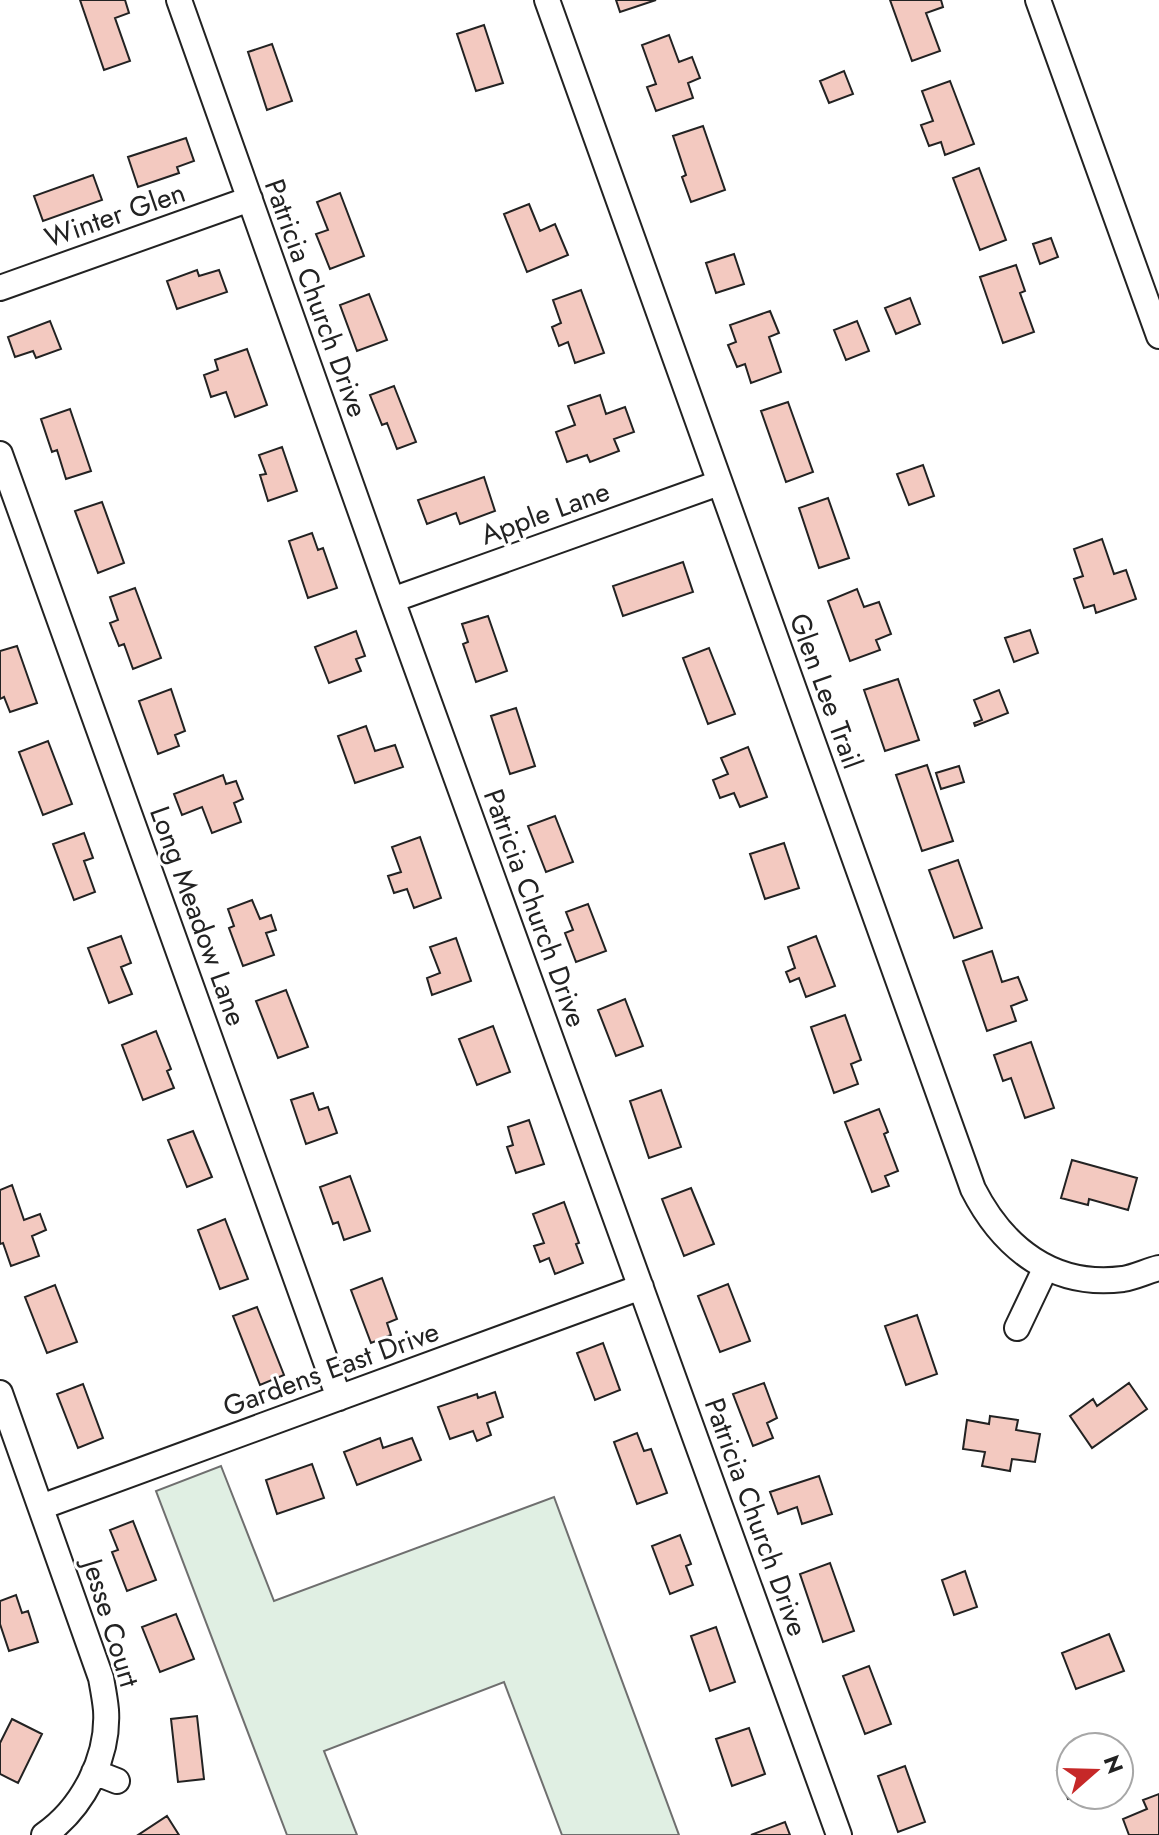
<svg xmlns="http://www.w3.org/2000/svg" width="1159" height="1835" font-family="Jost,sans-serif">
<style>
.green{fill:#e0efe3;stroke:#6f6f6f;stroke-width:2}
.building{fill:#f3c9c0;stroke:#222;stroke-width:2}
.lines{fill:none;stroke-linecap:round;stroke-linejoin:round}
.minor-casing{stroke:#222;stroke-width:28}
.minor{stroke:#fff;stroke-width:24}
.labels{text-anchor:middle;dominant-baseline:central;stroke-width:6;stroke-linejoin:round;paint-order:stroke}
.street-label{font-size:28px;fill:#222;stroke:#fff}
</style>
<rect width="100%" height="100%" fill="#fff"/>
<path class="green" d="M221,1466L274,1601L554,1497L679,1835H562L504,1682L324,1751L357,1835H287L156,1491Z"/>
<path class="building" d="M80,0H125L129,13L115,18L130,61L104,70Z
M616,0H656L620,12Z
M890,0H941L943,7L926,13L940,51L912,61Z
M484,25L503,83L476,91L457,34Z
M669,35L679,62L692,57L700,78L688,83L693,98L656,111L647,87L656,84L642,45Z
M272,44L292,101L267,110L248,52Z
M844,71L853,94L829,103L820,81Z
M950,81L974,144L945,155L941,142L929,146L921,125L933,121L922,91Z
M703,126L725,190L691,202L682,177L686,175L673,136Z
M186,138L194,161L177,167L179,173L138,187L128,157Z
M979,168L1006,240L980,250L953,178Z
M93,175L102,200L43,221L34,196Z
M340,193L364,256L330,269L316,234L328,230L317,202Z
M529,204L540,231L555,224L568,255L527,272L504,214Z
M1051,238L1058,257L1040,264L1033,244Z
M734,254L744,284L716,293L706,263Z
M1016,265L1025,291L1020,293L1034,332L1003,343L980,277Z
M197,270L199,276L219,270L227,292L177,309L167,281Z
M581,290L604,353L575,363L568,342L559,346L552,327L561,323L553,300Z
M369,294L387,340L357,351L340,305Z
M910,298L920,324L896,334L885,308Z
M770,311L779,333L769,337L781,372L751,383L745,364L737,367L728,345L736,342L730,325Z
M50,321L61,349L36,358L33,351L15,357L8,337Z
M857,321L869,351L846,360L834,330Z
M247,349L267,405L235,417L226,392L211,397L204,375L218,370L215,360Z
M394,386L416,442L397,449L387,423L382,425L370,395Z
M600,395L606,414L625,407L634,432L614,439L619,451L590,462L587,455L567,462L556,432L575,425L568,406Z
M788,402L813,472L786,482L761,411Z
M70,409L91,471L66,479L57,450L52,452L41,419Z
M282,447L297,491L268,501L260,475L266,474L259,455Z
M923,465L934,496L909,505L897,474Z
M484,477L495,511L460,524L456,513L427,524L418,500Z
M828,498L849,558L819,568L799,508Z
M102,502L124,563L98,573L75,511Z
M312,533L318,550L323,548L337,588L308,598L289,541Z
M1102,539L1114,574L1126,570L1136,599L1096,613L1094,605L1084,608L1074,579L1083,576L1074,549Z
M683,562L693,592L623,616L613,586Z
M135,588L161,658L133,669L124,644L119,646L110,623L118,620L110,597Z
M857,589L864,607L879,602L891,634L876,640L880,650L850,661L828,601Z
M488,616L507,671L476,682L463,644L468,642L462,624Z
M1030,630L1038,653L1014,662L1005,638Z
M356,631L365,656L356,659L361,671L329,683L315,647Z
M17,646L37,703L10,712L4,697L0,699V651Z
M709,648L735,714L708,724L683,658Z
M898,679L919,740L885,751L864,690Z
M171,689L185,731L175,735L179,746L158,754L139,701Z
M999,690L1008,713L975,726L974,723L982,720L974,700Z
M516,708L535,766L510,774L491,716Z
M366,726L375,751L395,745L403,767L355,783L338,736Z
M48,741L72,804L43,815L19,752Z
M748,747L767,797L740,807L734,793L720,798L713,780L728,774L721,758Z
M927,765L953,841L922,851L896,775Z
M959,766L964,782L941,789L936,773Z
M223,775L226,784L236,781L243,799L234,803L241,822L212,833L202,807L182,815L174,794Z
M555,816L573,862L546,872L528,826Z
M84,833L93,858L84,861L95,892L74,900L53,844Z
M420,837L441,898L414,908L407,889L394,893L388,876L401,872L392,847Z
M784,843L799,888L765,899L750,854Z
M958,860L982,928L954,938L929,870Z
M252,900L260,919L271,915L276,930L266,933L274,955L243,966L229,928L234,926L228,909Z
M588,904L606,951L576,962L565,933L573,930L566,912Z
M121,936L131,963L121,967L132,994L109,1003L88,948Z
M816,936L835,986L806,997L799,978L790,982L786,972L795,968L788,947Z
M456,938L471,981L432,995L427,978L440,973L430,947Z
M992,951L1002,982L1018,977L1027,1000L1011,1006L1016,1021L987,1031L963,961Z
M286,990L308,1047L278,1058L256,1001Z
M625,999L643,1046L616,1056L598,1010Z
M845,1015L861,1060L851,1064L858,1084L834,1093L811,1027Z
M493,1026L510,1072L477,1085L459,1039Z
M156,1031L171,1069L167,1071L174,1088L143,1100L122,1045Z
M1031,1042L1054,1108L1025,1118L1011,1078L1003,1081L994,1055Z
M661,1090L681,1147L649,1158L630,1101Z
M313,1093L319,1110L328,1107L337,1133L306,1144L291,1100Z
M879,1109L888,1132L884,1134L898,1171L885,1176L889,1186L872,1192L845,1122Z
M529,1120L544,1164L516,1173L507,1147L513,1145L508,1127Z
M193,1131L212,1177L187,1187L168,1140Z
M1072,1160L1137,1178L1128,1210L1089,1199L1088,1205L1061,1198Z
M350,1176L370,1231L344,1240L338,1222L333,1224L320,1187Z
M12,1185L24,1220L40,1214L46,1230L32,1236L39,1256L11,1266L3,1243L0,1244V1190Z
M691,1188L714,1244L684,1256L662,1199Z
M564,1202L579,1243L576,1244L583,1263L555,1274L549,1258L540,1262L534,1246L544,1243L533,1214Z
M225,1219L248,1279L220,1289L198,1230Z
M382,1278L397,1319L387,1323L391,1335L371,1343L351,1290Z
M728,1284L750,1341L720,1352L698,1296Z
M55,1285L77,1342L47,1353L25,1297Z
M257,1307L284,1375L260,1385L233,1316Z
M917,1315L937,1374L906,1385L885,1326Z
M603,1343L620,1390L595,1400L577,1353Z
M764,1383L777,1418L767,1423L773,1438L753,1446L733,1394Z
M1129,1383L1147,1409L1092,1448L1070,1416L1093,1399L1097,1406Z
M83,1384L103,1438L78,1448L57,1394Z
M495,1392L503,1417L487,1423L491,1435L477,1441L473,1431L450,1439L438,1407L477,1394L478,1398Z
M990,1416L1018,1420L1016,1430L1040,1434L1035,1462L1012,1459L1010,1471L982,1466L985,1452L963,1449L967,1420L989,1424Z
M637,1433L644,1451L651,1449L667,1493L637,1504L614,1442Z
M380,1438L383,1448L412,1438L421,1460L357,1485L344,1452Z
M312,1464L324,1498L277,1514L266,1480Z
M819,1476L832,1514L802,1524L797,1507L778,1514L770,1492Z
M133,1521L156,1580L127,1591L112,1552L118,1550L110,1530Z
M680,1535L691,1564L686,1566L693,1585L670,1594L652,1546Z
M830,1563L854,1631L823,1642L800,1574Z
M965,1571L977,1607L954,1615L942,1580Z
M16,1595L22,1613L28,1611L38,1642L9,1651L0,1624V1601Z
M176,1614L194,1659L160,1672L142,1627Z
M716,1627L735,1682L710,1691L691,1636Z
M1109,1634L1124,1671L1076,1689L1062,1653Z
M869,1666L891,1724L865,1734L843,1676Z
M197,1716L204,1779L178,1782L171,1719Z
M12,1719L42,1734L18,1783L0,1774V1743Z
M749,1728L765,1774L732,1786L716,1739Z
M905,1766L925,1822L898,1832L878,1776Z
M1071,1766V1795H1079L1068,1799L1057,1771Z
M1159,1794V1835H1129L1123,1819L1147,1809L1143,1800Z
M167,1816L179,1835H138Z
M785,1822L790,1835H751Z"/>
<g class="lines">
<g class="minor-casing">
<path id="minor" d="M179,0L392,600L839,1835
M547,0L973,1189C1003,1248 1053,1288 1123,1279C1135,1277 1147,1271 1159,1268
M1038,0L1159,336
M0,288L250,199
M0,454L339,1398
M392,600L719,483
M1017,1328L1046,1267
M0,1393L101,1678C103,1689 105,1699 106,1710C109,1757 83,1808 44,1835
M41,1507L641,1287
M94,1772L117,1781"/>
</g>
<use href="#minor" class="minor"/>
</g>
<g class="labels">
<g class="street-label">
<text transform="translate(115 215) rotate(-19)">Winter Glen</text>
<text transform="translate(316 298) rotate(70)">Patricia Church Drive</text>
<text transform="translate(545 513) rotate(-20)">Apple Lane</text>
<text transform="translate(826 691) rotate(70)">Glen Lee Trail</text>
<text transform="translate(535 908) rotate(70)">Patricia Church Drive</text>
<text transform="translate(198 916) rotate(70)">Long Meadow Lane</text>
<text transform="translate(331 1369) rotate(-20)">Gardens East Drive</text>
<text transform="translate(756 1517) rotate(70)">Patricia Church Drive</text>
<text transform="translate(111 1623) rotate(73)">Jesse Court</text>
</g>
</g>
<g transform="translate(1095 1771) rotate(70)"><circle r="38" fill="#ffffff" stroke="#a7a7a7" stroke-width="2"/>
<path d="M0-6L14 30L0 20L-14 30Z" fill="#c62828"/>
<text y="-12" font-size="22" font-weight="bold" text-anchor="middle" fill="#222222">N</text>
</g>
</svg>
